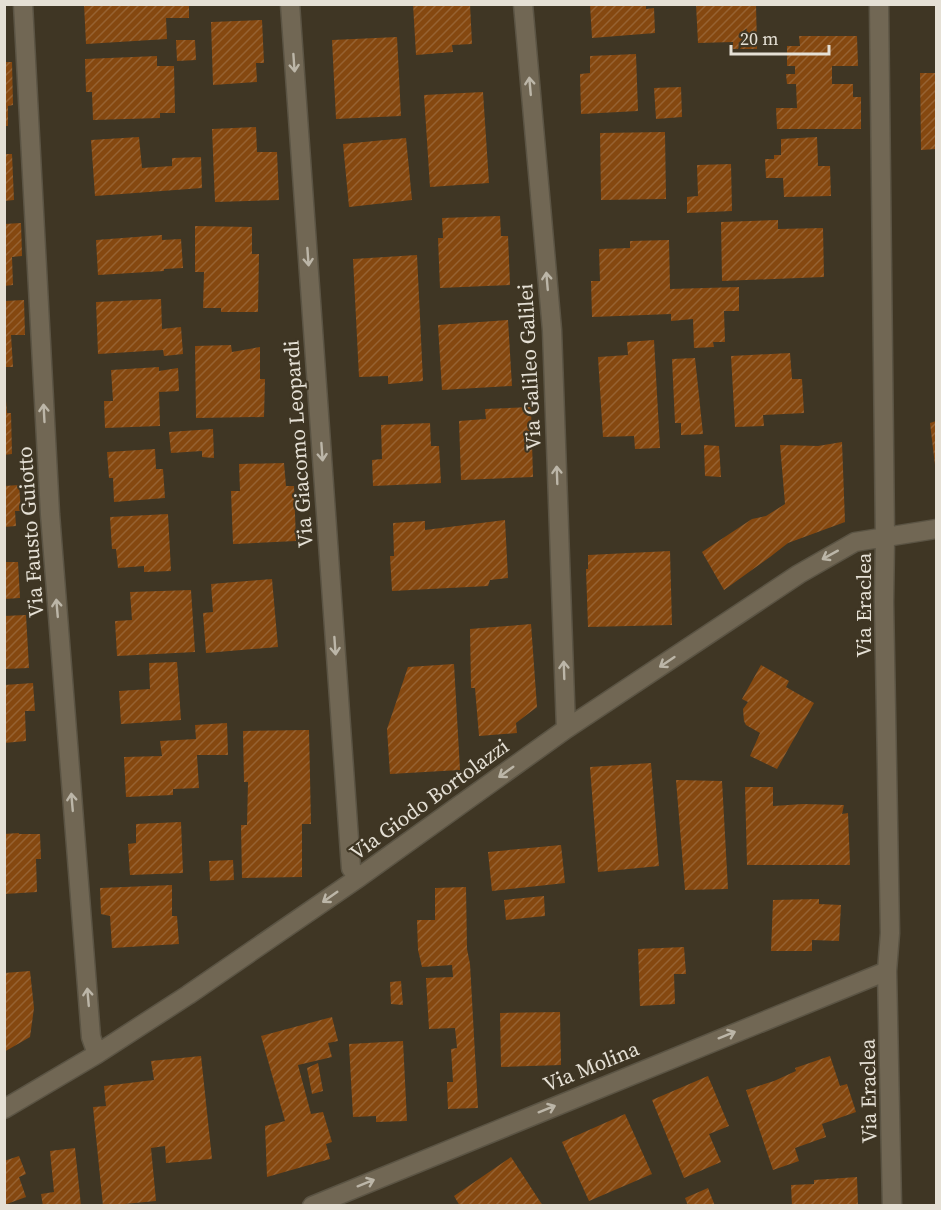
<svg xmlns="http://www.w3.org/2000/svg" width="941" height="1210" font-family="'Source Serif 4',serif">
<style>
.building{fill:url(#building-hatch)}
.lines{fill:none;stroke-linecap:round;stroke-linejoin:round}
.minor-casing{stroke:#5b5444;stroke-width:21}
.minor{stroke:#716754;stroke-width:18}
.oneway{stroke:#bcb6a8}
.labels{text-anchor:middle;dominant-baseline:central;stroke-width:4.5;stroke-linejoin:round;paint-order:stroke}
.street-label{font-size:21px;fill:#e5e0d5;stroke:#3f3624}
</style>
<defs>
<pattern id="building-hatch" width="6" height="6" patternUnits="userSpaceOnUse" patternTransform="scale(1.5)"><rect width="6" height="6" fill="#854810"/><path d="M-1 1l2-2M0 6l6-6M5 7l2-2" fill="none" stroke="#966232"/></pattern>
</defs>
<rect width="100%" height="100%" fill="#3f3624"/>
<path class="building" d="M84,4H189V18H166L167,39L86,44Z
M413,4H470L472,44L452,45L453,52L416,55Z
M590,4H646V9L654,8L655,33L592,38Z
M696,4H756L757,49H733V42L698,43Z
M262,20L264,63H256L257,82L213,85L211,22Z
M799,36H857L858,66H832V84H853V97H861V129H777L776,108H797L796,84H787L786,74H795V66H787V46H800Z
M397,37L401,116L336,119L332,40Z
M176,40H195L196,60L177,61Z
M636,54L638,111L581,114L580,74L590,73V56Z
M157,56V66H174L175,113H160V118L93,120L92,92H86L85,59Z
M4,62H12L13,105L8,106V126H4Z
M920,73H936V149L921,150Z
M681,87L682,117L656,119L654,88Z
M483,92L489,183L430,187L424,95Z
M256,127L257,152H277L279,200L215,202L212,129Z
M665,132L666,199L601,200L600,133Z
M139,137L142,168L172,166V158L201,157L202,188L95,196L91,140Z
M817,137L818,166H830L831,196L784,197L783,178H766L765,159H774V155H781V139Z
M406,138L412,200L349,207L343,144Z
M4,154H12L14,200L4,201Z
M731,164L732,211L687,213V197L698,196L697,165Z
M500,216L501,236H508L510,285L440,288L438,238H443L442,218Z
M778,220V229L823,228L824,277L722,281L721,222Z
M21,223L22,256L12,257L13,285L4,286V224Z
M195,226L252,227V254H259L258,312H221V308H203L204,272H195Z
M162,235V240L181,239L183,268L164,269V271L98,275L96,240Z
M669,240L670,289L739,287V311H724L725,342H713L714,347L694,348L693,319L671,321V314L592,317L591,281H600L599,249L630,248V241Z
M417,255L423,381L388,384V376L359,377L353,259Z
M161,299L162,329L181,327L183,354L164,356L163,350L98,354L96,302Z
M24,300L25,335H11L13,367H4V301Z
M508,320L512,386L442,390L438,325Z
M654,340L660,448L635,449L634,436L603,437L598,357L628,355L627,342Z
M231,345L232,352L260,347V379H265L264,417L196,418L195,346Z
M790,353L792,379H802L804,413L763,415L764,426L735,427L731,356Z
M695,358L703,434L681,435V423H675L672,359Z
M159,367V371L178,368L179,391L159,392L160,426L105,428L104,401H113L111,370Z
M4,401H6L7,413H11L12,454L4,455Z
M531,407L533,477L461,480L459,421L486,419L485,409Z
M936,421V465H935L930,423Z
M430,423L431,446H439L441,483L373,486L372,460L382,459L381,425Z
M213,429L214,458L202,457V451L171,453L169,432Z
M842,442L845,522L788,543L770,557L724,590L702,552L752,519L766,516L785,504L780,445L818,446Z
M704,445L719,446L721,477L705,476Z
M155,449L156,469H163L165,498L114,502L113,478H109L107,452Z
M284,463L286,486H294L296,541L233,544L231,491H240L239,464Z
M19,485L21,511H15L16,526L4,527V486Z
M168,514L171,571L144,572V566L118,568L116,549H112L110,517Z
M505,520L508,578L490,580L488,586L392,591L390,556H394L393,523L425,521V530Z
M670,551L672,625L588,627L586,569H588V555Z
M4,562H18L20,598L4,599Z
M272,579L278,647L206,653L203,613L213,612L211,584Z
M191,590L195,652L117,656L115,621L132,620L130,592Z
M26,615L29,668L4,669V616Z
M531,624L537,707L516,723L517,733L479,736L475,688H471L470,629Z
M177,662L181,720L121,724L119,691L150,689L149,663Z
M454,664L460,770L390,774L387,729L408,667Z
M761,665L789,681L786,687L814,703L777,769L750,756L760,733L746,725L744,721L743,709L748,702L742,699Z
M33,683L35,711H25L26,741L4,743V685Z
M227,723L228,755H197L199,788L173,789V795L126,797L124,757L162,756L160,741L196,739L195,725Z
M309,730L311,824H302V877L242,878L241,825H247L248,782H244L243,731Z
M651,763L659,866L598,872L590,767Z
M676,780L722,781L728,889L685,890Z
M745,787H773V806L803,804L844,805L842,814L848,813L850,865H747Z
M181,822L183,873L130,875L128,844L136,843V824Z
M19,833V834H40L41,859H36L37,892L4,894V834Z
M561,845L565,883L492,891L488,852Z
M233,860L234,880L210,881L209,861Z
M172,885V916H177L179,944L112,948L110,916L101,914L100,888Z
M466,887L467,949L470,964L478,1108L448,1109L447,1082H453L451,1049L457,1048L455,1028L429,1029L426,978L453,977L452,965L422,967L418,950L417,920H435V888Z
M544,896L545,916L506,920L504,900Z
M819,899V904L841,905L839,941L812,940V951H771L773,900Z
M684,947L686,974H674L675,1004L640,1006L638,949Z
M30,971L34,1008L30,1037L4,1052V973Z
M401,981L403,1005L391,1004L390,982Z
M560,1012L561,1065L501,1067L500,1013Z
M332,1017L338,1041L328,1043L332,1057L298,1065L311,1114L323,1112L332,1142L326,1144L330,1159L267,1177L265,1126L285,1121L261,1036Z
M403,1041L407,1121L376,1122V1116L353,1117L349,1044Z
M201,1056L212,1159L166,1163L165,1146L151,1148L156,1201L103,1206L93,1107L106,1106L104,1086L154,1080L151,1061Z
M830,1056L840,1086L847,1084L856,1112L822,1124L826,1137L795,1148L799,1161L773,1170L746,1090L774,1081L796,1071L795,1068Z
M318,1063L323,1091L312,1094L307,1068Z
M708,1076L729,1126L709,1134L721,1162L684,1178L652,1100Z
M625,1114L652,1174L589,1201L562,1142Z
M75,1148L81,1206H43L41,1194L54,1192L50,1151Z
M19,1156L26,1174L19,1177L26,1197L4,1205V1161Z
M511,1157L543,1206H460L454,1196Z
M857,1177L858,1206H792L791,1185L814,1184V1180Z
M708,1188L715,1206H688L685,1198Z"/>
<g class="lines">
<g class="minor-casing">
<path id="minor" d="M23,4L50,514L91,1037L97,1054
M290,4L351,868L358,878
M523,4L552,330L566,729
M879,4L885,538L884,602L890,933L887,971L892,1206
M4,1109L97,1054L188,995L358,878L566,729L799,574L855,542L936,529
M312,1206L887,971"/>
</g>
<use href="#minor" class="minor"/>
</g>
<defs><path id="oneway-shaft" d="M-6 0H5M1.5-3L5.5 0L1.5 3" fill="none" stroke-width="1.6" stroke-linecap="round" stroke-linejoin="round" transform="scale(1.5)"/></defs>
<g class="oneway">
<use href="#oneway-shaft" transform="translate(294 63) rotate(86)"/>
<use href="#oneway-shaft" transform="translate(530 86) rotate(-95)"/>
<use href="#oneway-shaft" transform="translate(308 257) rotate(86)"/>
<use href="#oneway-shaft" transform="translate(547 281) rotate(-95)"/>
<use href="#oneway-shaft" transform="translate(44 413) rotate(-93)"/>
<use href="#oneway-shaft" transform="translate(322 452) rotate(86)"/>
<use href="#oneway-shaft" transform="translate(557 475) rotate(-92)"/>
<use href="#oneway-shaft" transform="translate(830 555) rotate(151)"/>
<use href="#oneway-shaft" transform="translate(57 608) rotate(-95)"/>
<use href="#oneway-shaft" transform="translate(335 646) rotate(86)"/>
<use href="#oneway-shaft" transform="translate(667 662) rotate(146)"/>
<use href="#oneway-shaft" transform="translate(564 670) rotate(-92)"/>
<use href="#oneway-shaft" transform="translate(506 772) rotate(144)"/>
<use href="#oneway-shaft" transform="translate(72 802) rotate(-95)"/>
<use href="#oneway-shaft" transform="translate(330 897) rotate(145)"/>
<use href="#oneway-shaft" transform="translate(88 997) rotate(-95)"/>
<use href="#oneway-shaft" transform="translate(727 1035) rotate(-22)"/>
<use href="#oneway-shaft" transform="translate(547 1109) rotate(-22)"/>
<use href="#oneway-shaft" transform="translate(366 1183) rotate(-22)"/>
</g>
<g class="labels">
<g class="street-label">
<text transform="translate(529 367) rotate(-93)">Via Galileo Galilei</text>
<text transform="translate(298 444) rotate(-94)">Via Giacomo Leopardi</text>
<text transform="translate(30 532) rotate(-94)">Via Fausto Guiotto</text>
<text transform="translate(863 605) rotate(-90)">Via Eraclea</text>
<text transform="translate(429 799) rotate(-36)">Via Giodo Bortolazzi</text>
<text transform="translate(591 1066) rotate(-22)">Via Molina</text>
<text transform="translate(868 1091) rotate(-91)">Via Eraclea</text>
</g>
</g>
<rect width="941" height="1210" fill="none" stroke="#e5e0d5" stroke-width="12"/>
<path d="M731 45v9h98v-9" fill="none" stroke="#e5e0d5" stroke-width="3"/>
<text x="740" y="45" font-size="18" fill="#e5e0d5" stroke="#3f3624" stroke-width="4.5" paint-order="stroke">20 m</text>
</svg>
